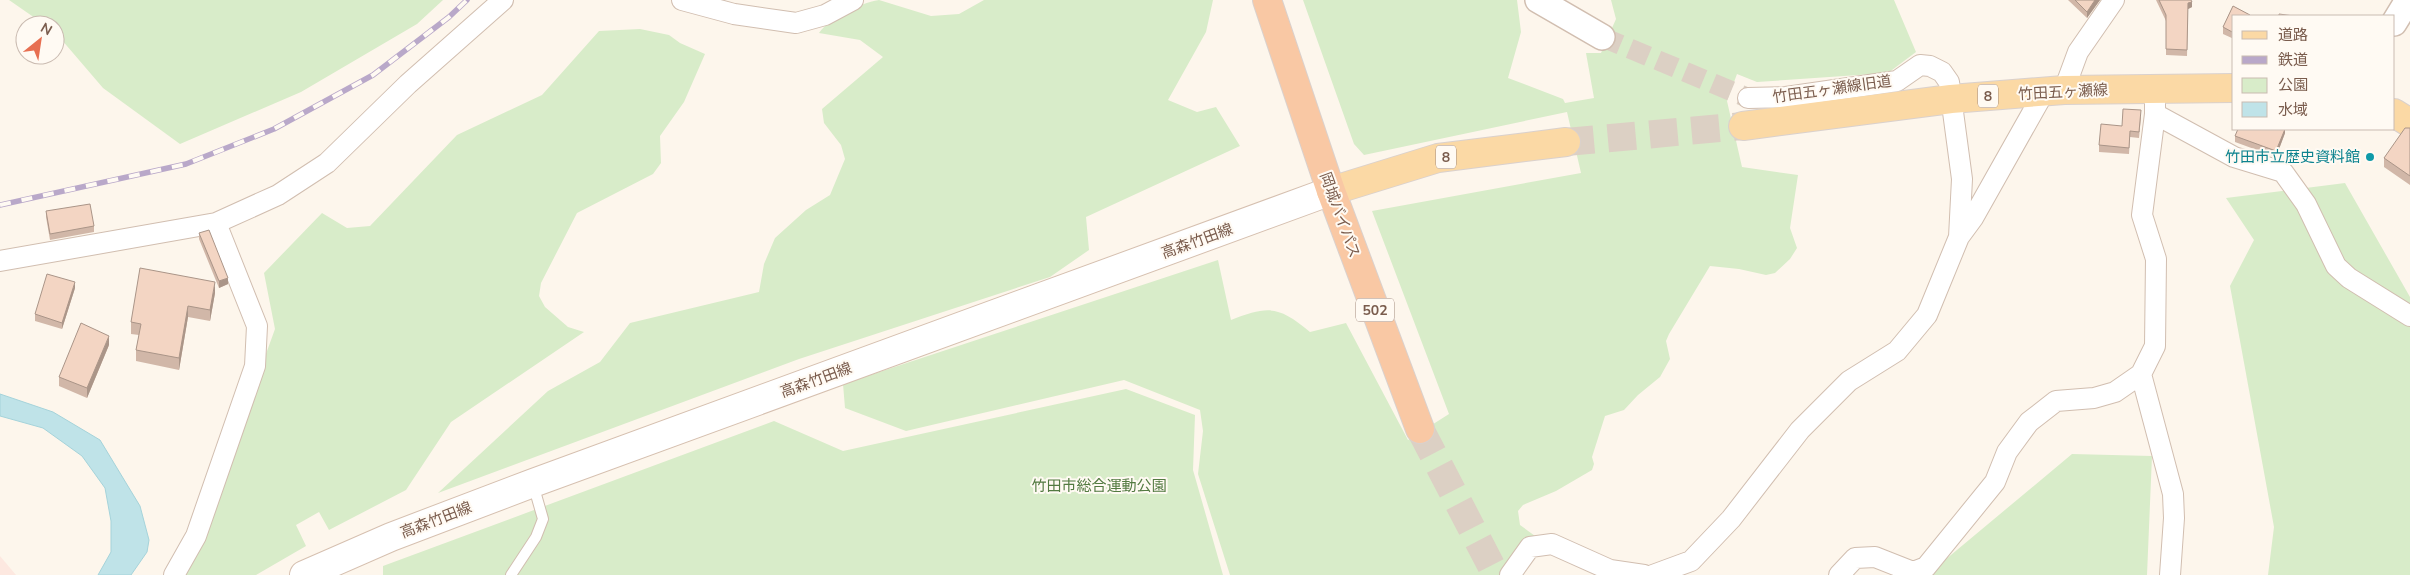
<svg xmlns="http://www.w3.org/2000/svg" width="2410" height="575" font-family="'Nunito Sans','Noto Sans JP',sans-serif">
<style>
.commercial{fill:#fde8e0}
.green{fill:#d8ecc9}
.water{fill:#bfe3e8;stroke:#a5d3da}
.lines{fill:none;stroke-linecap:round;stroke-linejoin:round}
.minor-tunnel{stroke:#dcd0c4;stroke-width:20;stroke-dasharray:20 10;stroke-linecap:butt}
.primary-tunnel{stroke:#dcd0c4;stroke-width:28;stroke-dasharray:28 14;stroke-linecap:butt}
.trunk-tunnel{stroke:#dcd0c4;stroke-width:28;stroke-dasharray:28 14;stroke-linecap:butt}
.service-casing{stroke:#d1beb0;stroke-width:12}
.minor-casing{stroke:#d1beb0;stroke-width:22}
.tertiary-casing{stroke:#d1beb0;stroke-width:28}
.secondary-casing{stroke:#d6c0b0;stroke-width:30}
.primary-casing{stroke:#dad1cd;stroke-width:30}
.trunk-casing{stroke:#dad1cd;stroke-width:30}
.service{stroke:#fff;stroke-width:10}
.minor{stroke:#fff;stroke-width:20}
.tertiary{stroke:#fff;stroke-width:25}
.secondary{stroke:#fff;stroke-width:28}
.primary{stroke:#fbd9a5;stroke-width:28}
.trunk{stroke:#f9c8a4;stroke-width:28}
.rail-casing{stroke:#b9a8c9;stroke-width:5.5}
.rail{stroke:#fffaf3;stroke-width:4;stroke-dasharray:11;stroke-linecap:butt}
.wall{fill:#d1b7a8}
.shaded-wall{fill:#aa9588}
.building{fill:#f3d5c3;stroke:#aa9588}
.culture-dot{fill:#0f9aa8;stroke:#fffaf3;stroke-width:2}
.labels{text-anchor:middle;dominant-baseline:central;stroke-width:4;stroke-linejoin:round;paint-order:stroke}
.shield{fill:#fffaf3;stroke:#a28b7f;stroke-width:1}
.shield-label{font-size:14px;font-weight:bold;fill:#7a5c4d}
.street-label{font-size:15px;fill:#7a5c4d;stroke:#fffaf3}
.culture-label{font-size:15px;fill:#0d838f;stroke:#fffaf3;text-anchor:end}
.park-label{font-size:15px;fill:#537a41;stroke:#fffaf3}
</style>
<rect width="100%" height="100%" fill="#fdf6ec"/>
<path class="commercial" d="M0,556L16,575H0Z"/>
<path class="green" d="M9,0H443L417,24L301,92L180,144L103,88L55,32V25H45Z
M879,0L931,16L959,14L984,0H1213L1206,32L1168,100L1197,112L1216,107L1240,146L1086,217L1089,250L1050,277L799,359L438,493L548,391L600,362L630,323L759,292L764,264L775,238L806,210L830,195L845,159L841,145L824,123L822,109L883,57L860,40L819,33C832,16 858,4 879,0Z
M1303,0H1517L1521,32L1508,78L1563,99L1565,103L1594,98L1586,53H1601L1616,19L1611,0H1894L1916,52L1888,73L1757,82L1737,74L1727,101L1742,167L1798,175L1790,228L1797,248L1790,259L1775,273L1766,275L1739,269L1710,266L1669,334L1666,341L1670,359L1660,377L1638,395L1624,410L1605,416L1592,457L1594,464L1592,470L1556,491L1523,505L1518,511L1520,525L1542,541L1511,575H1230L1198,474L1203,431L1200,410L1124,380L906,431L845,408L843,384L1218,260L1231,320C1268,306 1278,305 1310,332L1346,323L1408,440L1449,414L1372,211L1581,173L1567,112L1364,155L1354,144Z
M640,29L669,35L680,43L705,54L684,102L660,136L661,163L653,174L577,213L541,283L539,296L545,307L568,327L584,332L451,422L406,490L329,530L319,512L296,525L306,546L256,575H186L275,329L264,273L322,213L347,228L370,226L457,135L542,95L599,31Z
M2345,183L2410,297V575H2268L2274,527L2230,286L2254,240L2226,198Z
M1126,389L1195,415L1193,470L1223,575H383V566L774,421L843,451Z
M2072,454L2152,456L2147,575H1927Z"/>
<path class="water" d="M0,394L53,412L100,440L140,506L149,540L147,552L131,575H98L111,552V521L105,488L82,456L43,428L0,416Z"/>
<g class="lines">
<path class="minor-tunnel" d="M1602,37L1748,98"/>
<path class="primary-tunnel" d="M1566,142L1743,126"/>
<path class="trunk-tunnel" d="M1420,429L1496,575"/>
<g class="service-casing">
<path id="service" d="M511,575L536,537L543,519L533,484"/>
</g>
<g class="minor-casing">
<path id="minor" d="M682,0L734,14L796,23L825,15L853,0
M2064,90L2078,52L2114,0
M1748,98L1786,97L1897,81L1920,65L1930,66L1942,72L1949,82L1962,179L1959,237
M2155,102V114L2234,157L2283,172L2306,204L2336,266L2349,278L2410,316
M0,261L216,223L278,195L327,163L408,84L503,0
M2141,374L2173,494L2174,518L2170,575
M174,575L196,536L255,366L257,326L216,223
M1510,575L1530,547L1552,544L1610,570L1644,575
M1653,575L1691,561L1731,519L1800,430L1849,381L1897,351L1927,315L1959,237L1973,218L2044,92
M1839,575L1855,558L1875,557L1913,572L1926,567L1995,482L2007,452L2029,422L2056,401L2094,398L2115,392L2141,374L2155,346L2156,259L2142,215L2155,114"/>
</g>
<g class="tertiary-casing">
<path id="tertiary" d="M1538,0L1602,37
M2394,23L2408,0"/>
</g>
<g class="secondary-casing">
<path id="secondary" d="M304,575L391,537L533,483L1331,191"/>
</g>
<g class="primary-casing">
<path id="primary" d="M2394,113L2410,123
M1743,126L1951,99L2064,90L2234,88
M1331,191L1438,158L1566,142"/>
</g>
<g class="trunk-casing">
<path id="trunk" d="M1267,0L1331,191L1420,429"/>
</g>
<use href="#service" class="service"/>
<use href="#minor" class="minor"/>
<use href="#tertiary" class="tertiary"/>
<use href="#secondary" class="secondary"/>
<use href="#primary" class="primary"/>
<use href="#trunk" class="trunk"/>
<g class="rail-casing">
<path id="rail" d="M0,205L186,164L274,129L373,75L449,17L467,0"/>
</g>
<use href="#rail" class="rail"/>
</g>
<path class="wall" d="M2068,0H2100L2087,18Z
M2156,0H2191L2192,7L2188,9L2187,56L2166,55V21Z
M2233,6L2250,15V16H2234V39L2223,34V27Z
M2141,117L2139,138L2130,137L2129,154L2099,152V145L2122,126Z
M2410,128V185L2384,167V158Z
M2285,129V133L2276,157L2235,142V136Z
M46,211L94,226V232L50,240L46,217Z
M199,233L228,284L219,288L199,239Z
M75,288L62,329L35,321V314Z
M215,293L210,321L188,317L179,370L136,361V350L139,335L131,334V322Z
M109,345L87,398L59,386V377Z"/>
<path class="shaded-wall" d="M2095,0H2100L2087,18V12Z
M2192,2V7L2188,9L2187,56L2188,3Z
M2285,129V133L2276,157V151Z
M228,278V284L219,288V281Z
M75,282V288L62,329V323Z
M215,282V293L210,321V310Z
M188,306V317L179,370V358Z
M109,336V345L87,398V388Z"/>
<path class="building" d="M2075,0H2095L2087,12Z
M2159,0H2191L2192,2L2188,3L2187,50L2166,49V15Z
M2233,6L2250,15V16H2234V33L2223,27Z
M2279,14L2294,16H2279Z
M2123,109L2141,110L2139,132L2130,131L2129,148L2099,145L2101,124L2122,126Z
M2405,128H2410V176L2384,158Z
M2238,129H2285L2276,151L2235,136Z
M90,204L94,226L50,234L46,211Z
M209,230L228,278L219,281L199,233Z
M140,268L215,282L210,310L188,306L179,358L136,350L141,324L131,322Z
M47,274L75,282L62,323L35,314Z
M81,323L109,336L87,388L59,377Z"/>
<circle class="culture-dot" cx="2370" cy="157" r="5"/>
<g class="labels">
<g class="shield">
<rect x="1978" y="84.5" width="20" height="23" rx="4"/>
<rect x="1436" y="145.5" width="20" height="23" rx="4"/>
<rect x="1356" y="298.5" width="38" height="23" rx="4"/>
</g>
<g class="shield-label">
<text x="1988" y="96">8</text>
<text x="1446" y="157">8</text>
<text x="1375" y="310">502</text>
</g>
<g class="street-label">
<text transform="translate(1832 89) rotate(-8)">竹田五ヶ瀬線旧道</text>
<text transform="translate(2063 92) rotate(-3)">竹田五ヶ瀬線</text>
<text transform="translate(1340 215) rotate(70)">岡城バイパス</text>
<text transform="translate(1197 241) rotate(-20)">高森竹田線</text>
<text transform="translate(816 380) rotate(-20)">高森竹田線</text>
<text transform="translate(436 520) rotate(-21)">高森竹田線</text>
</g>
<g class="culture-label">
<text x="2360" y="157">竹田市立歴史資料館</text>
</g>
<g class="park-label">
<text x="1099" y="486">竹田市総合運動公園</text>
</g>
</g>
<rect x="2232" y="15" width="162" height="115" fill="#fffaf3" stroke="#cabbb1"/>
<rect x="2242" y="31" width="25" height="8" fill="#fbd9a5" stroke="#cabbb1"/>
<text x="2278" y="40" font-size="15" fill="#7a5c4d">道路</text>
<rect x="2242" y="56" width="25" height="8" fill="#b9a8c9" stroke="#cabbb1"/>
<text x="2278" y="65" font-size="15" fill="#7a5c4d">鉄道</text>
<rect x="2242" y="78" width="25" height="15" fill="#d8ecc9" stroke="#cabbb1"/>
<text x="2278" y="90" font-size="15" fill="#7a5c4d">公園</text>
<rect x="2242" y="102" width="25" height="15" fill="#bfe3e8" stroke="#cabbb1"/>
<text x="2278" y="115" font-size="15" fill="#7a5c4d">水域</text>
<g transform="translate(40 40) rotate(30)"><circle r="24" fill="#fffaf3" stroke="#cabbb1"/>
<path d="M0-4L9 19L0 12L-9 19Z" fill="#e76f51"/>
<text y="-8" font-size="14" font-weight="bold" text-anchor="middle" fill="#7a5c4d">N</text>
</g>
</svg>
